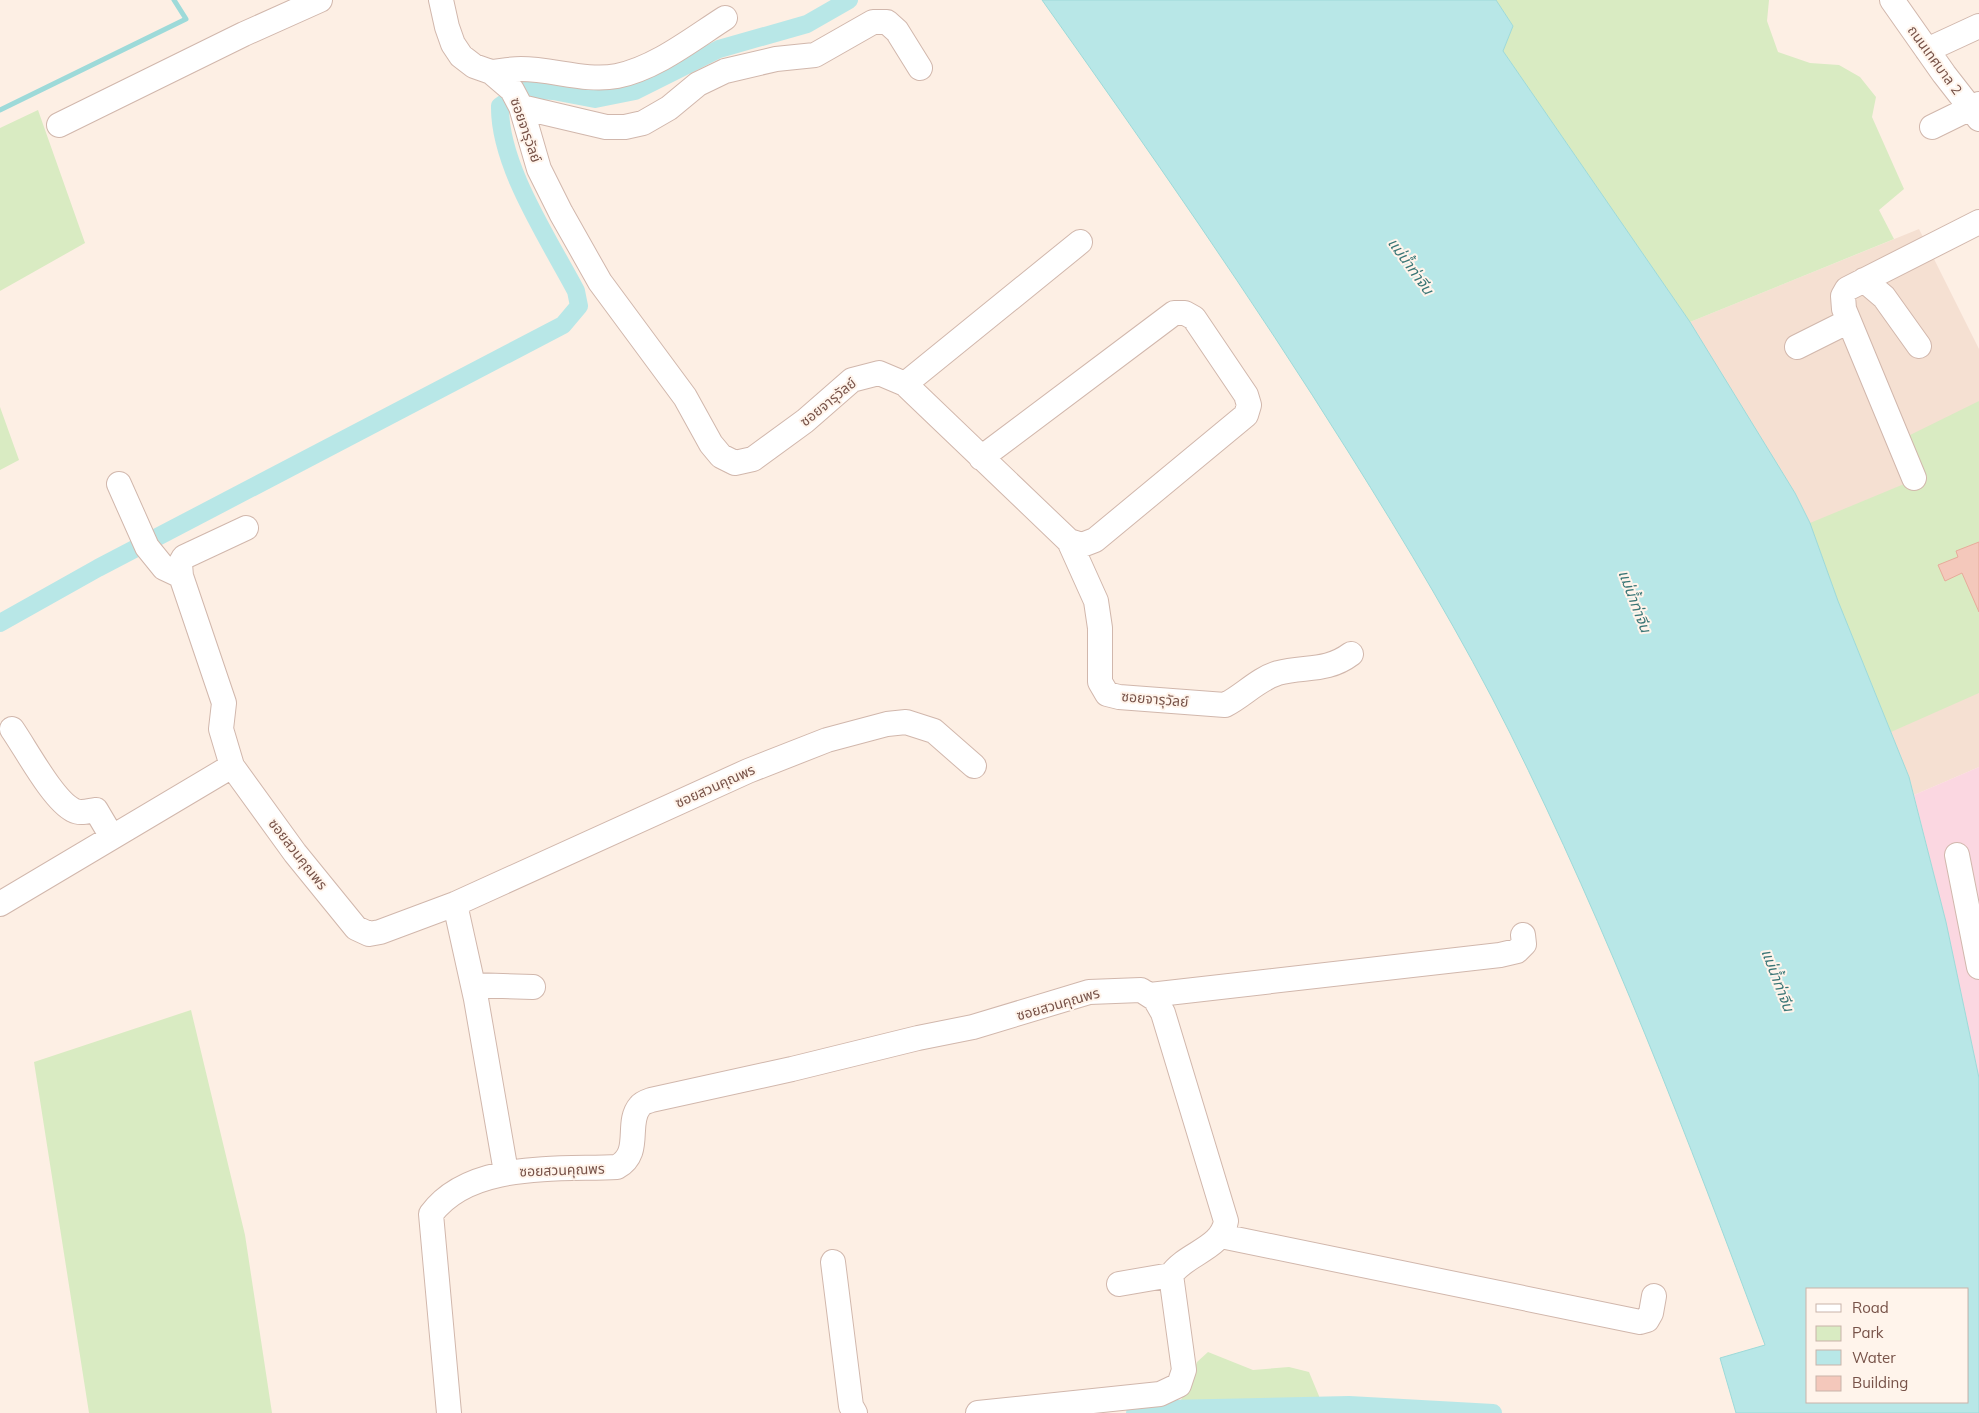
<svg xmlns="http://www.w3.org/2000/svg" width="1979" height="1413" font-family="Mulish,'Noto Sans Thai',sans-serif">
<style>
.residential{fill:#f5e0d2}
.medical{fill:#fbd7e1}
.green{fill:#d9ebc2}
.water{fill:#b8e7e7;stroke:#9ddad9;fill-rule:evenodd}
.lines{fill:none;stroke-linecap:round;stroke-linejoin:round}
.stream{stroke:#9ddad9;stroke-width:5}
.canal{stroke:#b8e7e7;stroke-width:18}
.building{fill:#f4c8bb;stroke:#e7ab9a}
.minor-casing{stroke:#d1b7ac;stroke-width:26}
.minor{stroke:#fff;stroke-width:24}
.labels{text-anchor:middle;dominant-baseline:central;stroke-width:4;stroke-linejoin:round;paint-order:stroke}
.street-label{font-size:14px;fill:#775248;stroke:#fff4eb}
.water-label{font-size:15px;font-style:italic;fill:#397575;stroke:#fff4eb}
</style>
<rect width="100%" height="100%" fill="#fdefe4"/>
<path class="residential" d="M1919,229L1979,349V767L1914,795L1909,777L1838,601L1810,523L1795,493L1690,322Z"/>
<path class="medical" d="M1979,767V1078L1946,922L1914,795Z"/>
<path class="green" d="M1496,0H1769L1767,21L1778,52L1810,63L1839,65L1860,77L1876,97L1872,117L1904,189L1879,210L1894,239L1690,322L1503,51L1513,26Z
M38,110L85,243L0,291V128Z
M1979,401V693L1891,732L1838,601L1810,523L1921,477L1908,436Z
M0,407L19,460L0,470Z
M191,1010L245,1235L272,1413H89L34,1062Z
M1208,1352L1253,1370L1289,1367L1309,1372L1319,1396L1321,1413H1174L1188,1387L1197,1362Z"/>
<path class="water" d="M1042,0H1496L1513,26L1503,51L1690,322L1795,493L1810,523L1838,601L1909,777L1946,922L1979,1078V1413H1736L1720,1358L1765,1345C1688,1138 1609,932 1510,733C1462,637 1406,544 1349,453C1252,298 1148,149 1042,0ZM1808,1289H1968V1402H1808Z"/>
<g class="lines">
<path class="stream" d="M0,110L186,19L174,0"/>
<path class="canal" d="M0,623L98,568L563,325L579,306L576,291C548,238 499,165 500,106L524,89L553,91L595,99L635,91L719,49L807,24L849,0
M1135,1413L1166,1409L1349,1405L1493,1413"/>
</g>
<path class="building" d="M1979,542V612L1962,573L1945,581L1938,565L1958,557L1956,551Z"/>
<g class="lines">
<g class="minor-casing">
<path id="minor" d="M441,0L447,27L453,44L461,56L474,66L491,72L512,90L521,107L539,169L561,213L600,282L685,397L711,444L721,456L735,463L753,459L805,421L852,380L879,373L905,384L1069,541L1096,601L1100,628V682L1107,694L1119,697L1225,705C1243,696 1258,679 1278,673C1305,666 1327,672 1351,654
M1892,0L1944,74L1979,119
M1927,50L1979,26
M491,72C501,71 511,69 521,69C553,69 586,82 617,76C656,68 692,39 725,18
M521,107L606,127H625L643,123L669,108L698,84L725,71L776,59L815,55L873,22H887L897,31L920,68
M59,125L244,34L320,0
M1932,127L1979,104
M1864,280L1884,297L1919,346
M1797,347L1849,321
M905,384L1080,242
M981,458L1174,313H1185L1194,318L1246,395L1249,405L1246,415L1095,540L1082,545L1069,541
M1914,478L1844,309L1843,296L1847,289L1979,222
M119,484L147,547L164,568L181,576
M246,528L184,557L180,564L181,576L224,703L221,729L232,766L295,853L356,928L369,934L380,932L455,904L748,771L827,740L887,724L906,722L934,731L974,766
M12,729C26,749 53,800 73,810C80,814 88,811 96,810L112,837
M1957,855L1979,967
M0,904L232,766
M455,904L476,999L506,1172
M473,985L533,987
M1150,995L1500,955L1517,951L1524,944L1523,935
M1221,1236L1640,1322L1647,1320L1651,1313L1654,1296
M833,1262L851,1406L855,1413
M1119,1284L1171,1275
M449,1413L431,1214C470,1161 558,1170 617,1167C643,1153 625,1123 640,1106C642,1103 648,1101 651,1100L792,1069L918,1038L973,1027L1089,992L1141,990L1155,999L1163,1013L1226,1221C1222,1249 1186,1253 1171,1275L1184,1370L1179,1385L1160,1394L978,1413"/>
</g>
<use href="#minor" class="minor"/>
</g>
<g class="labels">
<g class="street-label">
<text transform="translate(1935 60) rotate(54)">ถนนเทศบาล 2</text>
<text transform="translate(526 130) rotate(71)">ซอยจารุวัลย์</text>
<text transform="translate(828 402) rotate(-39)">ซอยจารุวัลย์</text>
<text transform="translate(1155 699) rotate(5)">ซอยจารุวัลย์</text>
<text transform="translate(715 786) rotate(-24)">ซอยสวนคุณพร</text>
<text transform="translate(298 854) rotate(52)">ซอยสวนคุณพร</text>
<text transform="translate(1058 1004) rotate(-16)">ซอยสวนคุณพร</text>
<text transform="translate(562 1170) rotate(-2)">ซอยสวนคุณพร</text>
</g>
<g class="water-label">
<text transform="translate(1411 266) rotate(54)">แม่น้ำท่าจีน</text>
<text transform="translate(1635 601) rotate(69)">แม่น้ำท่าจีน</text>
<text transform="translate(1778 980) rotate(69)">แม่น้ำท่าจีน</text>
</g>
</g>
<rect x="1806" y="1288" width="162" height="115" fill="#fff4eb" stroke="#c9b3aa"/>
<rect x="1816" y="1304" width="25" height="8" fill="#ffffff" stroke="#c9b3aa"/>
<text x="1852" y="1313" font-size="15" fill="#775248">Road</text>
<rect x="1816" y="1326" width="25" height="15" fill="#d9ebc2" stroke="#c9b3aa"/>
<text x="1852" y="1338" font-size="15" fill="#775248">Park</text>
<rect x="1816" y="1350" width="25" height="15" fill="#b8e7e7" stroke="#c9b3aa"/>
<text x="1852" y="1363" font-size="15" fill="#775248">Water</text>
<rect x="1816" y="1376" width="25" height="15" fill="#f4c8bb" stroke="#c9b3aa"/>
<text x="1852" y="1388" font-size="15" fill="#775248">Building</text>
</svg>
